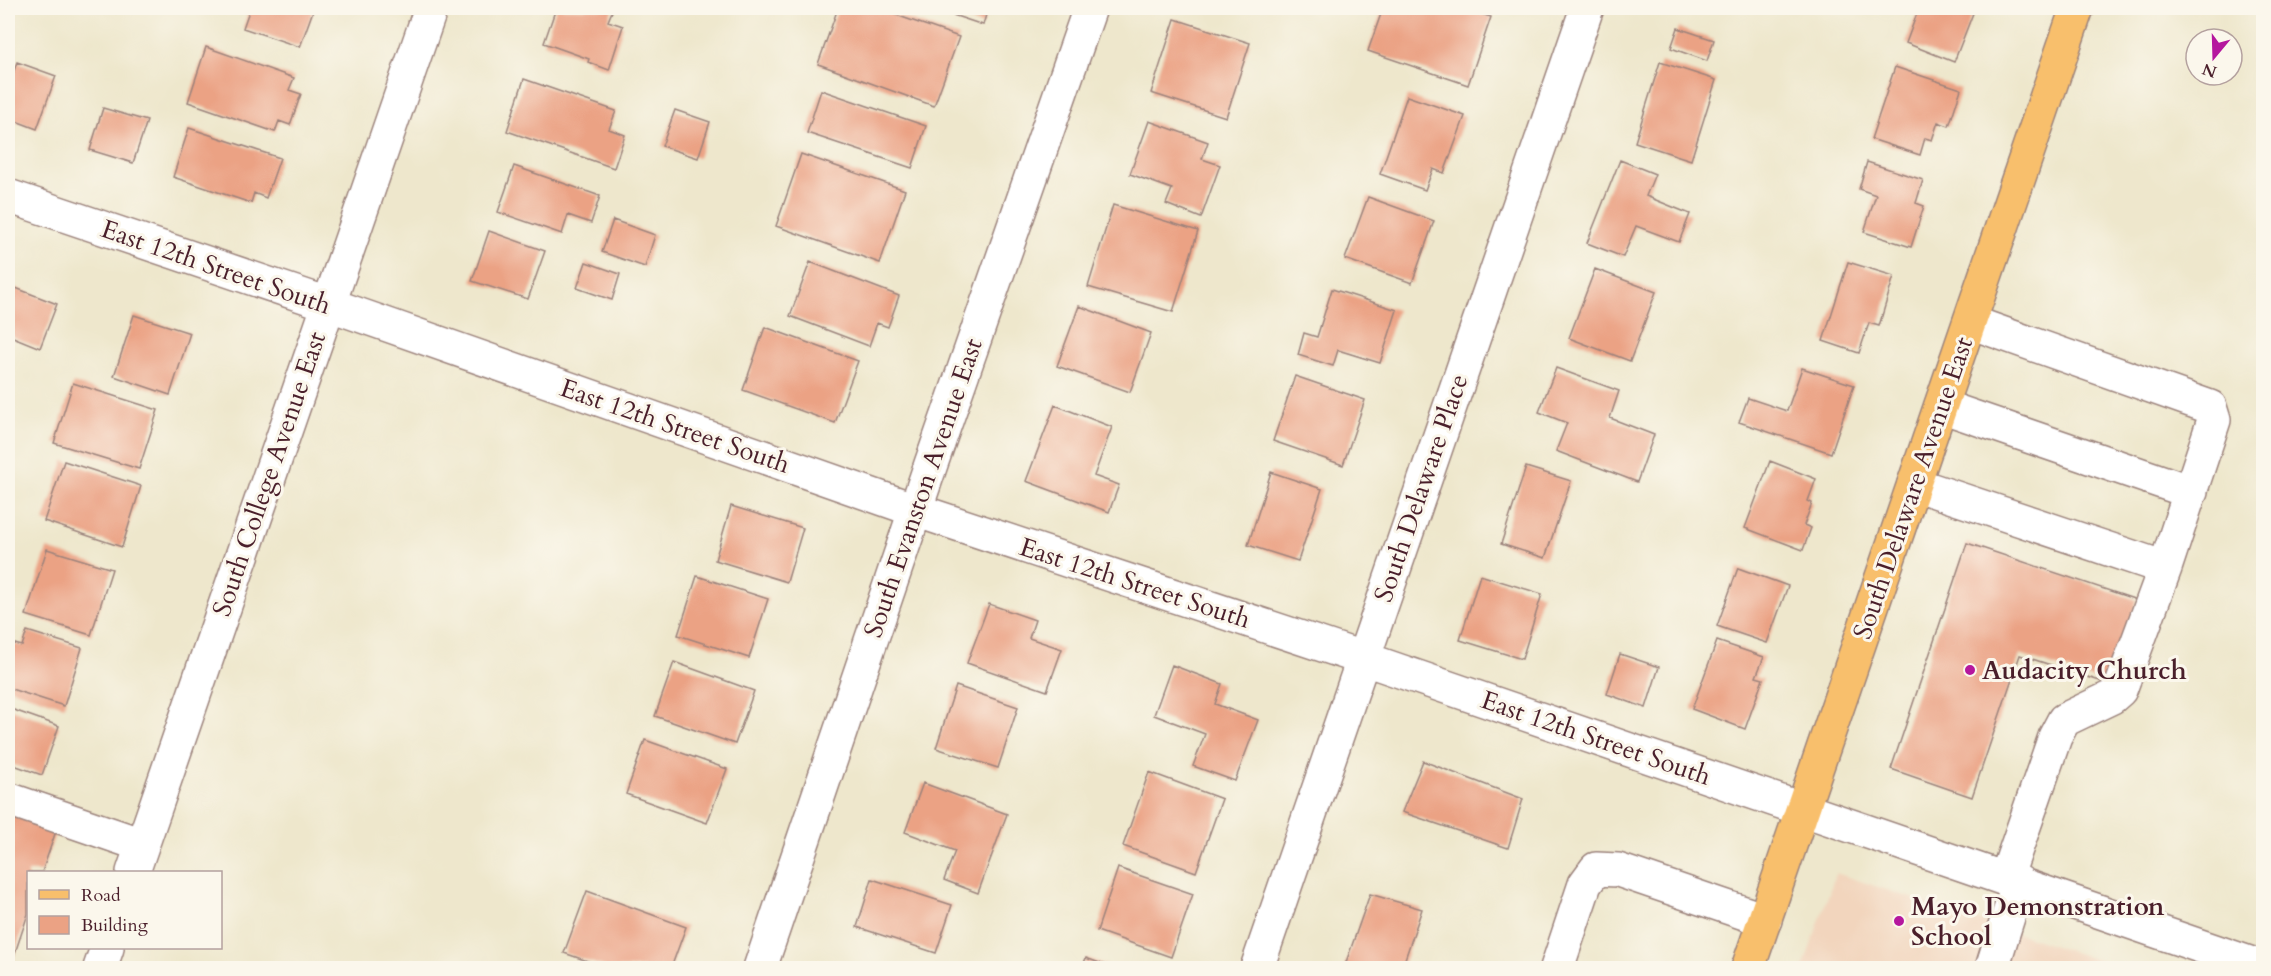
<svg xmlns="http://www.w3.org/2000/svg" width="2271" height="976" font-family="Cardo,serif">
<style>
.built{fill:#f2d5bd}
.building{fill:#eba284}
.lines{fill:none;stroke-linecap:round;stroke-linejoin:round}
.minor-casing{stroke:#9c837c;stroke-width:36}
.major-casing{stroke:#9c837c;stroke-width:36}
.minor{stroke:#fff;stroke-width:33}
.major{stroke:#f8bf6c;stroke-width:33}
.poi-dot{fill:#b5179e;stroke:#fbf7ec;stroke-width:2}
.labels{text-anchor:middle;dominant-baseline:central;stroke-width:6;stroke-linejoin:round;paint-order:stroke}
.street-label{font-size:26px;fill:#4a1f2b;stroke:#fbf7ec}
.poi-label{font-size:26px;font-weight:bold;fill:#4a1f2b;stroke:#fbf7ec;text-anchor:start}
</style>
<rect width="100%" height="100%" fill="#fbf7ec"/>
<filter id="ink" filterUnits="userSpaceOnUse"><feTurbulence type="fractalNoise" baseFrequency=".0167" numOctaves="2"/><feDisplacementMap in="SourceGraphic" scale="12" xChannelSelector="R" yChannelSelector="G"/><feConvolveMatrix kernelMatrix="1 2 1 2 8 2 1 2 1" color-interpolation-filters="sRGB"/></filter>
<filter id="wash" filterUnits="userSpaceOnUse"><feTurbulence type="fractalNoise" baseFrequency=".008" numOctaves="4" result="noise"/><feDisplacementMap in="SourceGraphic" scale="24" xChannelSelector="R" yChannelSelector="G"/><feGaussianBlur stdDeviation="1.35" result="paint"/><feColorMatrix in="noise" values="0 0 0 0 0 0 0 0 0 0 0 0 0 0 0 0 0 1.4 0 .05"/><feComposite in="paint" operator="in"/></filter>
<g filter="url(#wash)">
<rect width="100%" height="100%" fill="#eee7cc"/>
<path class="built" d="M1836,873L2121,968H1803Z"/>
<g id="blocks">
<path class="building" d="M250,8H314L300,47L243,28Z
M556,8L613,9L608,21L623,26L609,70L588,62L589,59L544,43Z
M838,8H876L959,37L934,106L818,64Z
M932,8H988L983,25Z
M1383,8H1462L1491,17L1468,85L1368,51Z
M1919,8H1975L1954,62L1906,43Z
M1175,19L1250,43L1226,117L1151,93Z
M1678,28L1714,40L1707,61L1671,48Z
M206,47L294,78L289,90L301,94L290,125L279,121L275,132L188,102Z
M17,62L56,76L37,129L8,118V88Z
M1660,62L1716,80L1691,160L1635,142Z
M1895,67L1961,89L1949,126L1938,122L1932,140L1925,138L1920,155L1871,139Z
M524,79L616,111L609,129L625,135L614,168L507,131Z
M821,90L926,126L912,168L807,133Z
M1407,96L1465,116L1444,173L1433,169L1425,190L1380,174Z
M103,108L147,121L133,163L90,150Z
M675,110L710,122L698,158L662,146Z
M1149,121L1208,142L1202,159L1220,165L1201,218L1166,204L1172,189L1130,174Z
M189,128L280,158L266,198L254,193L251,203L173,177Z
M801,154L905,190L880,263L776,226Z
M1620,160L1655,174L1646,196L1690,214L1679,242L1636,226L1623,257L1587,243Z
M1867,162L1923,180L1916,203L1924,206L1911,247L1864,232L1876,195L1859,189Z
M514,166L600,196L591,223L568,215L562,234L498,212Z
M1368,197L1434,221L1412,283L1345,259Z
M1113,205L1198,231L1173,312L1088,287Z
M613,220L655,235L645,267L602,252Z
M489,231L545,251L528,299L472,281Z
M586,262L620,274L612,300L577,288Z
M810,262L899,296L888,327L877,323L869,346L790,316Z
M1848,262L1894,276L1879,326L1869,323L1859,353L1823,341Z
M1595,269L1656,292L1630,361L1569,338Z
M8,285L57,304L40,348L8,335Z
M1332,289L1397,310L1380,363L1338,350L1333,366L1298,355L1304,333L1317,337Z
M1079,306L1151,333L1130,392L1057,366Z
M134,315L190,333L170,395L114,376Z
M765,327L858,361L835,423L743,390Z
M1556,368L1619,391L1610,418L1654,435L1637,482L1556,451L1567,423L1539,412Z
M1802,368L1854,385L1831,453L1739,422L1748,398L1787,411Z
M1295,376L1365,400L1343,465L1273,441Z
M73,383L158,410L139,469L54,443Z
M1055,405L1112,427L1094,476L1119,485L1109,512L1026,481Z
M64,461L141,486L122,547L44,521Z
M1770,461L1816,479L1808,501L1812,503L1804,525L1811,528L1803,550L1745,528Z
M1526,467L1571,481L1545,558L1501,544Z
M1271,472L1322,489L1298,561L1248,545Z
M731,506L803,528L787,582L715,560Z
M1967,543L2137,600L2109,684L2020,655L1972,797L1891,769Z
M47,549L112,569L91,635L26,615Z
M1738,568L1788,586L1767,643L1717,626Z
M1480,575L1542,594L1522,659L1460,640Z
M697,576L768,599L749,658L678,635Z
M989,604L1035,620L1029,638L1062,649L1047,691L967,663Z
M27,631L82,648L64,706L8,688V642L22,646Z
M1717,641L1764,657L1756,677L1763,679L1745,729L1692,709Z
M1620,654L1659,667L1646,708L1607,694Z
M674,662L754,691L735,744L655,716Z
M1172,665L1222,684L1215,704L1258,720L1235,781L1193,766L1205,734L1154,715Z
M956,686L1018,707L998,768L936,748Z
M8,708L59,726L42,775L8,763Z
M645,740L727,769L707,823L626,794Z
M1423,761L1523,799L1508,848L1402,812Z
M1149,772L1222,799L1196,872L1123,846Z
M923,783L1007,814L978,893L944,880L955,851L905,832Z
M8,812L57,828L42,872H28V914L10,968H8Z
M1118,868L1193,894L1171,957L1097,931Z
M872,879L952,905L936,953L857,927Z
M587,891L686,927L671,968H608L564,953Z
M1370,894L1422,909L1402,968H1344Z
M1086,958L1113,968H1082Z"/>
</g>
</g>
<g filter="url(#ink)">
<use href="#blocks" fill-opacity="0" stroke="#9c837c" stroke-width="1.5"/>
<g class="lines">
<g class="minor-casing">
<path id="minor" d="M8,196L328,304L915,510L1362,658L2264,968
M1970,322L2210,407L2214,420L2165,568L2120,690L2112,697L2064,720L2055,737L2006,878
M1941,406L2191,492
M1914,484L2165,568
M8,799L142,845
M133,872L431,8
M100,968L107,948
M760,968L931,464L1090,8
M1257,968L1587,8
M1557,968L1585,884L1596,869L1618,870L1765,920
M1992,968L2019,882"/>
</g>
<g class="major-casing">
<path id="major" d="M1748,968L2077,8"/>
</g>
<use href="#minor" class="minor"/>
<use href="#major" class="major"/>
</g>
</g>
<g class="poi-dot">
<circle cx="1970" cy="670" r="6"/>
<circle cx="1899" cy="921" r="6"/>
</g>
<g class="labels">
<g class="street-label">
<text transform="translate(216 267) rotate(19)">East 12th Street South</text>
<text transform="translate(675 426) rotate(19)">East 12th Street South</text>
<text transform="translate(269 474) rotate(-71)">South College Avenue East</text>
<text transform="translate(923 488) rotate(-71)">South Evanston Avenue East</text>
<text transform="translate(1421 488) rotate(-71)">South Delaware Place</text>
<text transform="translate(1913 488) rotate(-71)">South Delaware Avenue East</text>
<text transform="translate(1135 583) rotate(18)">East 12th Street South</text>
<text transform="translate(1596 738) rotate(19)">East 12th Street South</text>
</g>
<g class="poi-label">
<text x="1982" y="670">Audacity Church</text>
<text x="1911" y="906">Mayo Demonstration<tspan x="1911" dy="30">School</tspan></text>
</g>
</g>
<rect width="2271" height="976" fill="none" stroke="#fbf7ec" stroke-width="30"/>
<rect x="27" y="871" width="195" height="78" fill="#fbf7ec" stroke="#b4a19f" stroke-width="1.5"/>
<rect x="39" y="890" width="30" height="9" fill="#f8bf6c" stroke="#b4a19f" stroke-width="1.5"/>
<text x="81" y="901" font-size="18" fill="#4a1f2b">Road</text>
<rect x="39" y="916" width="30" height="18" fill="#eba284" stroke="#b4a19f" stroke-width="1.5"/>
<text x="81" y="931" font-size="18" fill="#4a1f2b">Building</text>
<g transform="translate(2214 57) rotate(199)"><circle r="28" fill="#fbf7ec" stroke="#b4a19f" stroke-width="1.5"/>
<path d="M0-4.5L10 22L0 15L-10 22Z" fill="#b5179e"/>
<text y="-9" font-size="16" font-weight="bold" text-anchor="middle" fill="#4a1f2b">N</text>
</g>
</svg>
